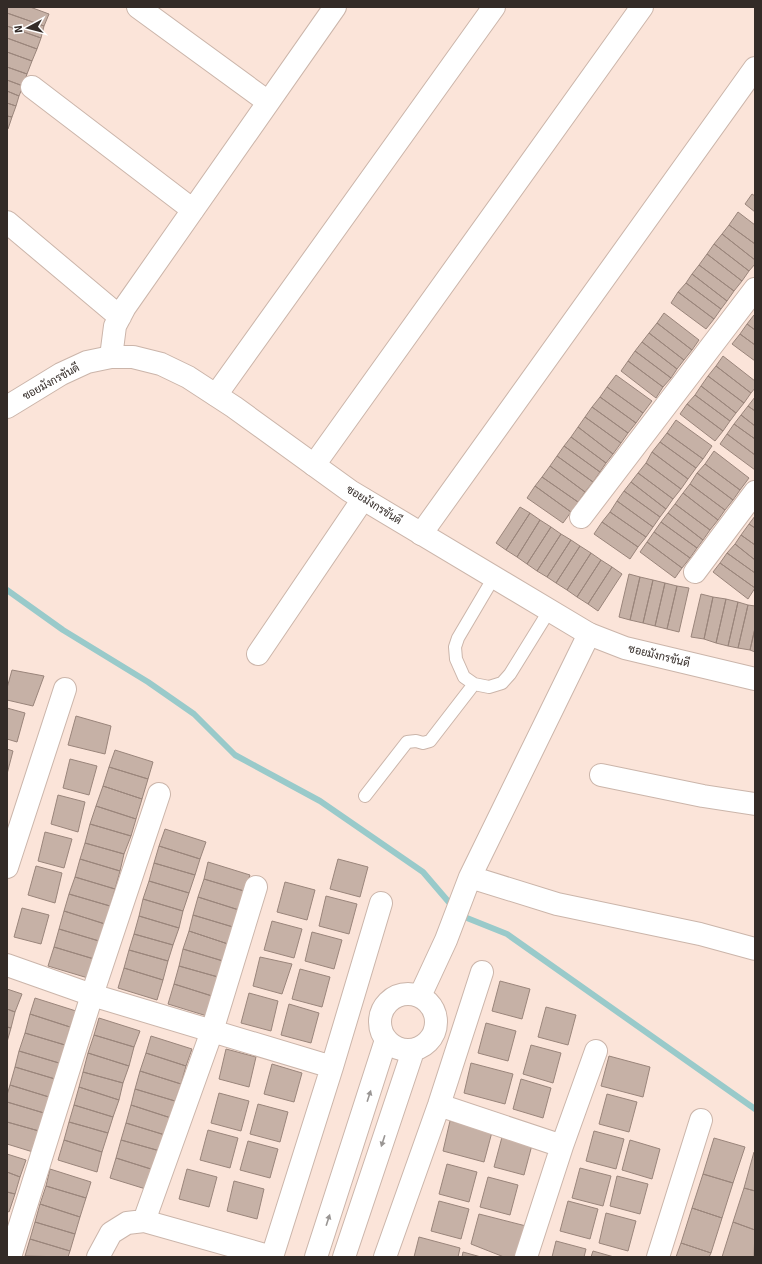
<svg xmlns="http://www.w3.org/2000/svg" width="762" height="1264" font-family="Signika,Sarabun,sans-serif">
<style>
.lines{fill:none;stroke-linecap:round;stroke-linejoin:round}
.stream{stroke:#99caca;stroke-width:6}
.building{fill:#c6b1a6;stroke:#9a857b}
.lane-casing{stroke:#cbb5aa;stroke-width:14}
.street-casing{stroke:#cbb5aa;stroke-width:24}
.secondary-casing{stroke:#cbb5aa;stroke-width:24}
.lane{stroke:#fff;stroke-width:12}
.street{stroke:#fff;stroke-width:22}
.secondary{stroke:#fff;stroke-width:22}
.oneway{fill:#999593}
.labels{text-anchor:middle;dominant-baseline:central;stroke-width:3;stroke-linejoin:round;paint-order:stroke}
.street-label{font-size:11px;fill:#332b27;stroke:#fff}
</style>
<rect width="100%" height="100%" fill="#fbe4d9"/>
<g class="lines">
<path class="stream" d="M7,590L63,630L148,682L194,714L235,755L320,801L423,872L453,907
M459,913L462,916L507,934L755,1109"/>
</g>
<path class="building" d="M7,7H30L49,14L44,26L7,13Z
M7,13L44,26L41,38L7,26Z
M7,26L41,38L37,49L7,38Z
M7,38L37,49L32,61L7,52Z
M7,52L32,61L27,74L7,67Z
M7,67L27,74L23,86L7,80Z
M7,80L23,86L19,96L7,91Z
M7,91L19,96L16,106L7,103Z
M7,103L16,106L12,117L7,116Z
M7,116L12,117L8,129H7Z
M752,194L755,196V212L745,204Z
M738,212L755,225V244L729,225Z
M729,225L755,244V260L722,234Z
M722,234L755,260V264L749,271L714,244Z
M714,244L749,271L742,281L707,254Z
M707,254L742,281L734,291L699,265Z
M699,265L734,291L727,301L692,274Z
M692,274L727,301L721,309L686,283Z
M686,283L721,309L714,319L678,292Z
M678,292L714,319L706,329L671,303Z
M664,313L699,340L692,350L657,323Z
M754,315L755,316V330L747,324Z
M657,323L692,350L684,360L649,333Z
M747,324L755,330V345L740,334Z
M649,333L684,360L677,369L642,342Z
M740,334L755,345V361L732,344Z
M642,342L677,369L671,378L635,351Z
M635,351L671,378L663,387L628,361Z
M723,356L755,381V388L751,393L716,366Z
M628,361L663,387L656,398L621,371Z
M716,366L751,393L744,403L708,376Z
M616,375L652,401L643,413L607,387Z
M708,376L744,403L736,413L701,386Z
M701,386L736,413L730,421L695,395Z
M607,387L643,413L636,423L600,397Z
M695,395L730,421L723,431L687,404Z
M600,397L636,423L628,433L592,407Z
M755,397V411L748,406Z
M687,404L723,431L715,441L680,414Z
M748,406L755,411V426L741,415Z
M592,407L628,433L621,443L585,417Z
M741,415L755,426V439L734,424Z
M585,417L621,443L613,454L578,427Z
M676,420L712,446L703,459L667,433Z
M734,424L755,439V455L727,434Z
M578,427L613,454L606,463L571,437Z
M667,433L703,459L696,468L660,442Z
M727,434L755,455V470L720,444Z
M571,437L606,463L600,472L564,446Z
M660,442L696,468L688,479L652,452Z
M564,446L600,472L593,482L557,456Z
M714,451L749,478L740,490L705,464Z
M652,452L688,479L681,489L646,463Z
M557,456L593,482L585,492L550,466Z
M646,463L681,489L673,499L638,473Z
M705,464L740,490L733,500L697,473Z
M550,466L585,492L578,502L542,477Z
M638,473L673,499L666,509L631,482Z
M697,473L733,500L725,510L690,484Z
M542,477L578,502L571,512L535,486Z
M631,482L666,509L660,517L624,491Z
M690,484L725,510L718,520L683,493Z
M535,486L571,512L563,523L527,498Z
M624,491L660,517L653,527L617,501Z
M683,493L718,520L710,530L675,504Z
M617,501L653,527L646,537L610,512Z
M675,504L710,530L703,540L668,513Z
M520,507L530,513L506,550L496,543Z
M610,512L646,537L638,547L602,522Z
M530,513L540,520L517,557L506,550Z
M668,513L703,540L697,548L661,522Z
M755,516V528L749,524Z
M540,520L551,527L527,564L517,557Z
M602,522L638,547L630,559L594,534Z
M661,522L697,548L690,558L654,532Z
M749,524L755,528V545L741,535Z
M551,527L561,534L537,571L527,564Z
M654,532L690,558L682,568L647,542Z
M561,534L571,540L547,577L537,571Z
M741,535L755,545V560L735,544Z
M571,540L580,546L556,583L547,577Z
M647,542L682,568L675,578L640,552Z
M735,544L755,560V573L727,553Z
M580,546L591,553L567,590L556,583Z
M591,553L601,560L577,597L567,590Z
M727,553L755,573V588L720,563Z
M601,560L612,567L588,604L577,597Z
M720,563L755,588L748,599L713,572Z
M612,567L622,574L598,611L588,604Z
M629,574L640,577L630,620L619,617Z
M640,577L653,580L643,623L630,620Z
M653,580L665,583L655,626L643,623Z
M665,583L677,586L667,629L655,626Z
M677,586L689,588L679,632L667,629Z
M701,594L713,597L704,639L691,637Z
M713,597L726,599L716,643L704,639Z
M726,599L738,602L728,646L716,643Z
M738,602L748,605L738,648L728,646Z
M748,605L755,606V628L750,650L738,648Z
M755,628V652L750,650Z
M12,670L44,676L33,706L7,700V688Z
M7,708L25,713L17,742L7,739Z
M76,716L111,726L105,754L68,745Z
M7,749L13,751L7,774Z
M115,750L153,762L148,779L109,767Z
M70,759L97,766L89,795L63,788Z
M109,767L148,779L142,799L103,786Z
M103,786L142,799L136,819L96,806Z
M58,795L85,802L78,832L51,824Z
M96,806L136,819L131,836L90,824Z
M90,824L131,836L124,854L85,843Z
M165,829L206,842L200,859L159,846Z
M45,832L72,839L64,868L38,861Z
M85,843L124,854L120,871L80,859Z
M159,846L200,859L195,875L154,863Z
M80,859L120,871L115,889L75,877Z
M338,859L368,867L360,897L330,889Z
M208,862L250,875L244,891L204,879Z
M154,863L195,875L189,893L149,881Z
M36,866L62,873L55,903L28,895Z
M75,877L115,889L110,906L69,894Z
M204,879L244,891L239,910L198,897Z
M149,881L189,893L183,911L143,899Z
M285,882L315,890L307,920L277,912Z
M69,894L110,906L105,924L64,911Z
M326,896L357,904L349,934L319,926Z
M198,897L239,910L233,927L193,915Z
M143,899L183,911L179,928L139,916Z
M22,908L49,915L41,944L14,937Z
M64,911L105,924L99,941L59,929Z
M193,915L233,927L228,944L189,931Z
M139,916L179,928L173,945L134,934Z
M272,921L302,929L294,958L264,950Z
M59,929L99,941L94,959L54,947Z
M189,931L228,944L223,961L183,949Z
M312,932L342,940L334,969L305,961Z
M134,934L173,945L168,961L129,950Z
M54,947L94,959L88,978L48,966Z
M183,949L223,961L218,977L179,966Z
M129,950L168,961L163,980L124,968Z
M260,957L292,964L282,994L253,986Z
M179,966L218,977L212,996L174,984Z
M124,968L163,980L157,1000L118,988Z
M300,969L330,977L322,1007L292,999Z
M500,981L530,989L522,1019L492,1011Z
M174,984L212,996L207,1016L168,1004Z
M7,989L22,994L15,1012L7,1009Z
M249,993L278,1001L271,1031L241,1023Z
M35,998L76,1011L70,1027L30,1014Z
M289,1004L319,1013L311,1043L281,1035Z
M546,1007L576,1015L568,1045L538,1037Z
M7,1009L15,1012L11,1028L7,1027Z
M30,1014L70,1027L65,1045L25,1033Z
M99,1018L140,1031L134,1047L94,1035Z
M486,1023L516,1031L508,1061L478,1053Z
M7,1027L11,1028L7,1042Z
M25,1033L65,1045L59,1063L19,1051Z
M94,1035L134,1047L129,1066L88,1053Z
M151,1036L192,1049L186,1066L146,1053Z
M531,1045L561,1053L553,1083L523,1074Z
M226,1049L256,1057L249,1087L219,1079Z
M19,1051L59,1063L55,1079L15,1067Z
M88,1053L129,1066L123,1083L83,1072Z
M146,1053L186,1066L181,1084L140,1071Z
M609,1056L650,1067L643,1097L601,1086Z
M471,1063L513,1074L505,1104L464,1093Z
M272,1064L302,1073L294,1102L264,1094Z
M15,1067L55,1079L49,1097L10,1085Z
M140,1071L181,1084L175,1101L135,1089Z
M83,1072L123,1083L119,1100L79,1087Z
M521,1079L551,1088L543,1118L513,1109Z
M10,1085L49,1097L44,1113L7,1102V1095Z
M79,1087L119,1100L113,1117L74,1105Z
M135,1089L175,1101L171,1118L131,1105Z
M219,1093L249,1101L241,1131L211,1123Z
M607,1094L637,1102L629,1132L599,1124Z
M7,1102L44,1113L39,1131L7,1122Z
M258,1104L288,1112L280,1142L250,1134Z
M74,1105L113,1117L108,1133L69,1122Z
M131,1105L171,1118L165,1135L126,1123Z
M450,1121L492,1132L484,1162L443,1151Z
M7,1122L39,1131L33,1152L7,1144Z
M69,1122L108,1133L102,1152L64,1140Z
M126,1123L165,1135L160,1151L121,1140Z
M208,1130L238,1138L230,1168L200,1160Z
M594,1131L624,1139L616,1169L586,1161Z
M502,1137L532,1145L524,1175L494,1167Z
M714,1138L745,1147L733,1183L703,1174Z
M64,1140L102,1152L97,1172L58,1160Z
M121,1140L160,1151L154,1170L116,1158Z
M630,1140L660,1149L652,1179L622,1170Z
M248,1141L278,1149L270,1178L240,1170Z
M754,1152H755V1191L744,1188Z
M7,1154L26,1160L20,1177L7,1172Z
M116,1158L154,1170L149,1190L110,1178Z
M447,1164L477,1172L469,1202L439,1194Z
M580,1168L611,1176L603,1206L572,1198Z
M50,1169L91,1182L86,1198L46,1186Z
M187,1169L217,1177L209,1207L179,1199Z
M7,1172L20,1177L15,1194L7,1192Z
M703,1174L733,1183L722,1218L692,1208Z
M617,1176L648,1184L640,1214L610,1206Z
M488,1177L518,1185L510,1215L480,1207Z
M234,1181L264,1189L257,1219L227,1211Z
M46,1186L86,1198L80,1217L40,1204Z
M744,1188L755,1191V1230L733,1222Z
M7,1192L15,1194L9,1212L7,1211Z
M439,1201L469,1209L461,1239L431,1231Z
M568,1201L598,1209L590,1239L560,1231Z
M40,1204L80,1217L75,1234L35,1222Z
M692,1208L722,1218L711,1253L681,1243Z
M606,1213L636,1221L628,1251L599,1243Z
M479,1214L526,1226L515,1257H504L471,1244Z
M35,1222L75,1234L70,1251L30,1239Z
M733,1222L755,1230L754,1257H722Z
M419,1237L460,1248L458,1257H414Z
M30,1239L70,1251L68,1257L25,1256Z
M556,1241L586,1249L584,1257H552Z
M681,1243L711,1253L709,1257H676Z
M593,1251L614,1257H591Z
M463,1252L481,1257H462Z"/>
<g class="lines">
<g class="lane-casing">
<path id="lane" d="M494,577L458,638L455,647L456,659L464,677L474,684L489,687L502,683L510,674L549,611
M365,796L407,742L416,741L423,743L430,741L474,684"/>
</g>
<g class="street-casing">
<path id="street" d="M138,7L268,102
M32,87L193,210
M7,222L120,317
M111,357L115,326L125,307L335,7
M216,395L494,7
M314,465L642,7
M581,517L755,289
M421,534L755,68
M695,572L755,492
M258,654L363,499
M601,775L703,796L755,804
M7,867L65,689
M470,877L557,904L700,934L755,949
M7,965L92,995L332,1067
M380 1022a28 28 0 1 1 56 0a28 28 0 1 1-56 0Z
M420,996L446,940L470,877L589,634
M439,1105L562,1146
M144,1221L212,1031L256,887
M10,1257L92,995L159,794
M98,1257L111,1233L127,1223L144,1221L272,1257
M272,1257L332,1067L381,903
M316,1257L386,1040
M344,1257L413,1051
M385,1257L439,1105L482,972
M526,1257L562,1146L596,1051
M658,1257L701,1120"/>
</g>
<g class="secondary-casing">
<path id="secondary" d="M7,407L61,374L87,362L111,357H133L161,364L188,377L234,407L350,491L589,634L625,648L755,679"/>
</g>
<use href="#lane" class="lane"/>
<use href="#street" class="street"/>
<use href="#secondary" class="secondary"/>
</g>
<defs><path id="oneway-solid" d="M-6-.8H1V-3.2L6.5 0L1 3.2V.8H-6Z"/></defs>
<g class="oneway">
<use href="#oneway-solid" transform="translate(369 1096) rotate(-72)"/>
<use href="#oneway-solid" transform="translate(383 1141) rotate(108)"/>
<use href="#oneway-solid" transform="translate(328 1220) rotate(-72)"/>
</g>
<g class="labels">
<g class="street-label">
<text transform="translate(51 382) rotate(-29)">ซอยมังกรขันดี</text>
<text transform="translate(374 505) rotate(32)">ซอยมังกรขันดี</text>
<text transform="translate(659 656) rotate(14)">ซอยมังกรขันดี</text>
</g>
</g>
<rect width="762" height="1264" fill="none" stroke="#332b27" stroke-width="16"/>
<g transform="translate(28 28) rotate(263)" stroke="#ffffff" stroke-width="3" paint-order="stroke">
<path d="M0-3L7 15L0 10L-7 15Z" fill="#332b27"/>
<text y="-6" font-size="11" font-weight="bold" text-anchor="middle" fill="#332b27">N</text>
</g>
</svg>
